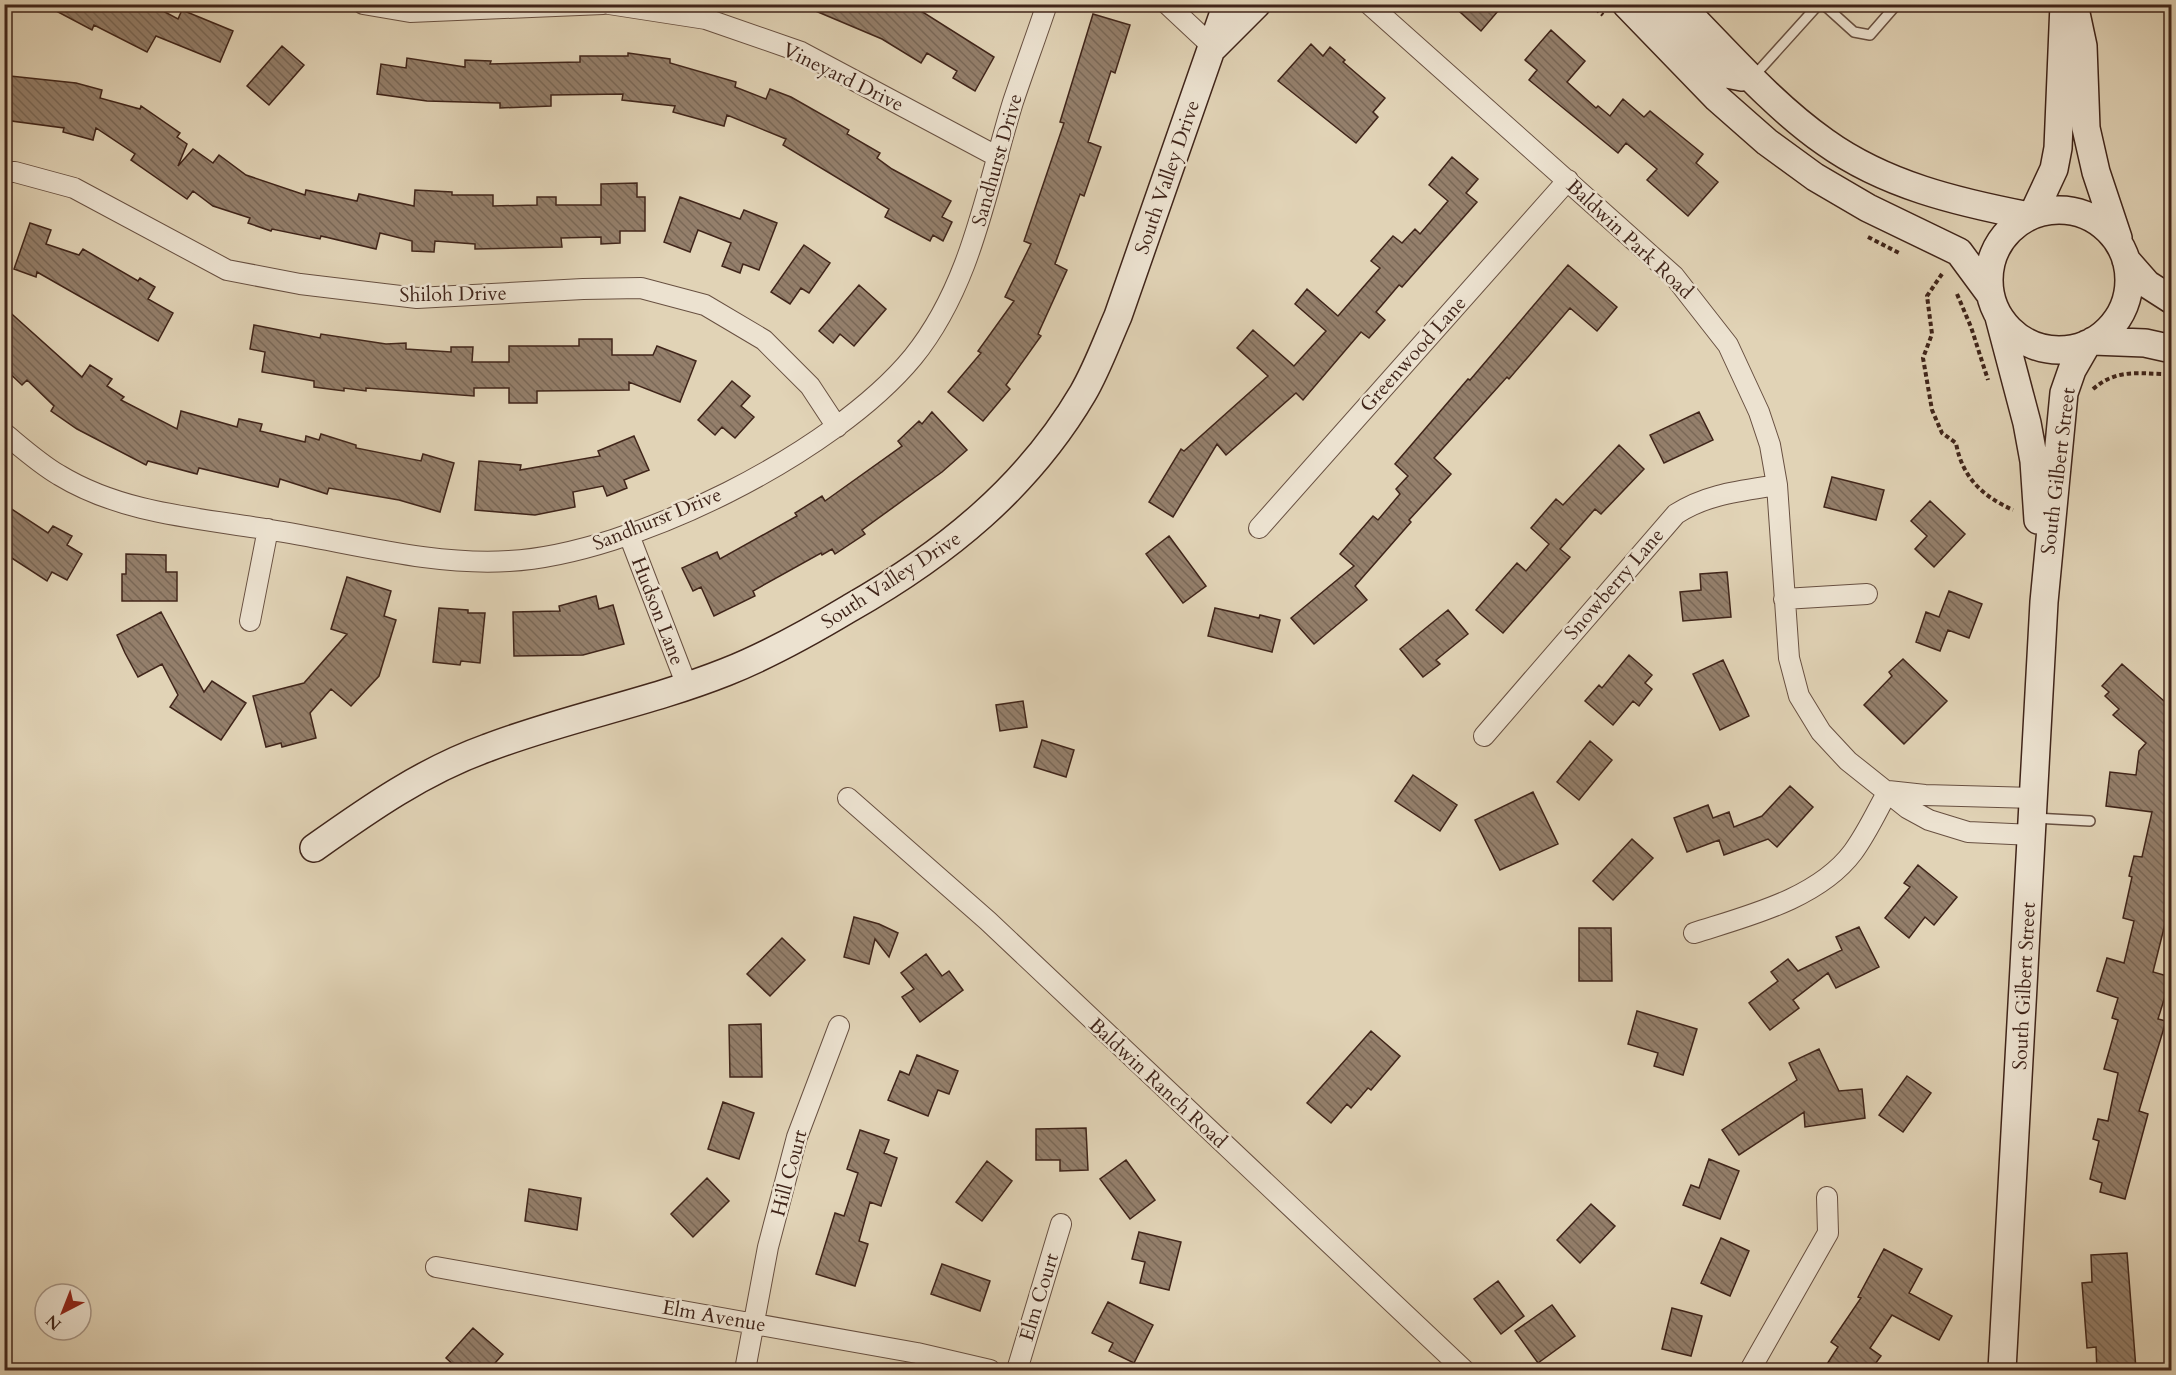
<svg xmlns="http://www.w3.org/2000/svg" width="2176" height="1375" font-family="Cardo,serif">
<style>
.building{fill:url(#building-back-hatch);stroke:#40251a;stroke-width:1.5}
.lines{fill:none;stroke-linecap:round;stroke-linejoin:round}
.lane-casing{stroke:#685041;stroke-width:12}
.street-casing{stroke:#685041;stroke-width:22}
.secondary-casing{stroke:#40251a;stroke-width:30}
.path{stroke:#40251a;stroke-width:4;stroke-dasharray:4.5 3;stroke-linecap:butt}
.lane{stroke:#ece2d0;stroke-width:9}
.street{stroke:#ece2d0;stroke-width:20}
.secondary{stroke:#ece2d0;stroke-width:27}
.labels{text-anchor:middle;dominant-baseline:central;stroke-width:5;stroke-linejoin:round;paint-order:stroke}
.street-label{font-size:20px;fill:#40251a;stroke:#ece2d0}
</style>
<defs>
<pattern id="building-back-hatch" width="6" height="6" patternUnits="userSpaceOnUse" patternTransform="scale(1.5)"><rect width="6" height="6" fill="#947f6b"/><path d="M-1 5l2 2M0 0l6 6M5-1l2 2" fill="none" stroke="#7a6857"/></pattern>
</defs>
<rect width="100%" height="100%" fill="#e1d3b6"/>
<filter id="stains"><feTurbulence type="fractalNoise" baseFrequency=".00333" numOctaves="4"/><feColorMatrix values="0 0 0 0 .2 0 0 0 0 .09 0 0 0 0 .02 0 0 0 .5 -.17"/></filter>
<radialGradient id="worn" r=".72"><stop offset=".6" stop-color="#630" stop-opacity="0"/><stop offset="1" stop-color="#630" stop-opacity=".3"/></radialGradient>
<path class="building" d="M43,4H150L178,19L182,10L233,31L220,62L156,36L147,52L94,25L92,30Z
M799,4H910L994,57L975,91L953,78L957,71L927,53L921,63L882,39Z
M1451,4H1504L1481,31Z
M1093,14L1130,25L1115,73L1111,71L1088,142L1101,147L1084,196L1080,194L1055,264L1067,270L1038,334L1041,336L1006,385L1010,389L983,421L948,392L981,353L978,351L1014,301L1005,297L1031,244L1024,241L1064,123L1060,122Z
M1551,30L1585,61L1567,82L1596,108L1598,106L1610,116L1623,99L1644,117L1650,111L1703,154L1696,163L1718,182L1688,216L1647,180L1657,169L1626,143L1618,153L1529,80L1537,70L1525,60Z
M1311,44L1323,56L1330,47L1345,60L1343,62L1385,98L1373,112L1378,117L1356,143L1278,81Z
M282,46L304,65L269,105L247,86Z
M628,53L670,59V63L736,82L735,87L766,99L770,89L791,97L849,130L847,134L880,153L877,158L892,169L951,201L942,217L952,222L943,241L933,235L930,241L885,217L889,209L783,145L786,139L727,115L724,126L673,112L675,106L622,100L623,94L551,95V106L500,108V103L427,101L377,94L381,64L406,68L407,58L465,67V60L491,61L490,64L580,62V56H628Z
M10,76L76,83L102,90L100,98L140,109L141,106L180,133L177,137L187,144L178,166L193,149L213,163L219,155L246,175L305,195L306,190L357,201L359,194L414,206L415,190L452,192V195H493V206L537,205V197H556V205H601V184L637,183V197H645V231H620V243L601,244V237L561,238L562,247L475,249V244L435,241L434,252L412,251V241L380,233L376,249L321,236L320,239L272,229L271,231L248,223L250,218L213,206L193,191L187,199L131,160L135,154L96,128L93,140L63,132L64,128L4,120Z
M1452,157L1478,179L1466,193L1477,202L1402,287L1399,285L1376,312L1385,320L1369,338L1361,332L1303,400L1296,393L1226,455L1217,444L1173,517L1149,502L1181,449L1184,451L1268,376L1237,348L1253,330L1294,366L1326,331L1295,304L1307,289L1338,316L1380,268L1371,261L1393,236L1402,243L1415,229L1420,234L1448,201L1429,185Z
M680,197L740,219L744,210L777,223L759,270L743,264L740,273L722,266L731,243L698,230L690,252L664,242Z
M30,223L51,230L46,244L79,255L83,249L138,281L140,278L155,287L148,299L173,313L158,341L37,272L36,277L14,269Z
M804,245L830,263L809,293L801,288L790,304L771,292Z
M1568,265L1617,307L1597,331L1570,308L1509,379L1507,377L1434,458L1451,474L1409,520L1411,522L1355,586L1367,600L1314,644L1291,618L1354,566L1340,554L1373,516L1378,520L1400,494L1396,489L1408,476L1395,464L1468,379L1470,380Z
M859,285L886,309L854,346L840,334L833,343L819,331Z
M4,307L82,377L90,365L112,379L107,386L124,397L121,400L177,429L181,411L237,427L239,419L262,424L260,431L305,442L306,436L319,440L321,434L356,445V448L421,461L423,454L454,463L440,512L399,500L329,488L327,494L280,479L278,487L199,468L197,474L148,461L146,465L77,429L51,411L54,406L27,380L22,385L4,368Z
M254,325L320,338L321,334L386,344L406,343V349L451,352V347H473L472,362H509V346H579V339H612V355H653L657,346L696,361L680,402L629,382V390L537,391V403H509V388H474V396L366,388V391L344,388V391L314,387V381L262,372L265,352L250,349Z
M732,381L750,396L741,406L754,417L735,438L722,427L715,435L698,420Z
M932,412L967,450L942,472L862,530L865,534L835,554L832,549L822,555L821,553L753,591L755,596L714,616L701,587L693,591L682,568L717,552L720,559L797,516L795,513L822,496L825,501L902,446L898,441L919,421L922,424Z
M1699,412L1713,440L1664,463L1650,435Z
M634,436L649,470L624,480L627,488L607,496L603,486L573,492L575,507L535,515L475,510L479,461L521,465L520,470L600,456L598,451Z
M1619,445L1644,469L1601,514L1595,509L1560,549L1570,557L1503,633L1476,610L1517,563L1526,571L1549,544L1531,528L1556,499L1563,505Z
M1832,477L1884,490L1876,520L1824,507Z
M1930,501L1965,534L1934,567L1915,549L1927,536L1911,521Z
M4,504L48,533L53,526L72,536L67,545L82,554L67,580L52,572L47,581L4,553Z
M1169,536L1206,586L1183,603L1146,554Z
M126,554L166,555V572H177V601H122V574H126Z
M1727,572L1731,617L1683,621L1680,592L1701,590L1700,574Z
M347,577L391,591L384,616L396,620L379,676L351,706L331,689L310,713L316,738L282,747L281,743L266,747L253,696L304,683L347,634L331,629Z
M1949,591L1982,604L1969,638L1948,630L1940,651L1916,642L1926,612L1939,617Z
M596,596L599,609L613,605L624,644L583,655L514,656L513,612L560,611L559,606Z
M439,608L468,610V613H485L480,663L461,661L460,665L433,662Z
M1215,608L1259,618L1260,615L1280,620L1272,652L1208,636Z
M1448,610L1468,634L1436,660L1440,664L1423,677L1400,649Z
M161,612L204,692L212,681L246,703L221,740L170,707L178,695L162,664L138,677L125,653L117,635Z
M1629,655L1652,675L1645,683L1652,689L1639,706L1633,701L1613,725L1585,701L1599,685L1602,688Z
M1903,659L1947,701L1904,744L1864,705L1892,676L1889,672Z
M1723,660L1749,716L1720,730L1693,674Z
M2122,664L2172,708V896L2153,972L2171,977L2158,1019L2166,1021L2139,1111L2148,1114L2125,1199L2100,1192L2102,1183L2090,1179L2099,1141L2093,1139L2098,1119L2108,1121L2118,1073L2104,1069L2118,1020L2112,1018L2118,998L2097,991L2107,958L2124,963L2134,921L2123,918L2132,877L2129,876L2134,856L2142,857L2152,812L2106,806L2110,772L2136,775L2139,751L2146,743L2113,715L2119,709L2105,696L2109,692L2102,686Z
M1023,701L1027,727L1000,731L996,705Z
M1042,740L1074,750L1066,777L1034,767Z
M1590,741L1612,760L1579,800L1557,782Z
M1413,775L1457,805L1440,831L1395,801Z
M1790,786L1813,807L1777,847L1768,839L1724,855L1719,840L1687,852L1674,818L1708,805L1713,818L1729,812L1734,827L1762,816Z
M1533,792L1558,844L1500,870L1475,820Z
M1632,839L1653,858L1613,900L1593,881Z
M1918,865L1957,897L1934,925L1925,917L1909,938L1885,918L1910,887L1904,883Z
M854,917L879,924L898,933L889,957L875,939L869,964L844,957Z
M1859,927L1879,967L1836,988L1828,973L1793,1000L1799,1008L1770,1030L1749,1003L1778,981L1771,972L1788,959L1798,971L1842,950L1836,937Z
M1579,928H1611L1612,981H1579Z
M782,938L805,960L770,996L747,974Z
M926,954L942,976L949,971L963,990L920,1022L902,997L914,989L901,973Z
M1637,1011L1697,1029L1683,1075L1654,1066L1658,1053L1628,1044Z
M761,1024L762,1077H730L729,1025Z
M1371,1031L1400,1056L1371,1090L1368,1088L1351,1108L1347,1104L1331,1123L1307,1103Z
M1819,1049L1839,1091L1862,1089L1865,1118L1805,1127L1804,1112L1739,1155L1722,1130L1797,1080L1789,1063Z
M917,1055L958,1071L949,1094L938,1090L928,1116L888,1100L900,1071L909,1075Z
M1907,1076L1931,1093L1903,1132L1879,1115Z
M723,1102L754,1113L739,1159L708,1149Z
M1086,1128L1088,1170L1060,1171V1160H1036V1129Z
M860,1130L889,1140L884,1153L897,1158L881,1206L870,1202L859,1241L868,1244L855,1286L816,1274L835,1213L844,1216L858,1173L847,1169Z
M1709,1159L1739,1171L1720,1219L1683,1205L1691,1185L1699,1188Z
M1126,1160L1155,1200L1130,1219L1100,1179Z
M987,1161L1012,1181L982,1221L956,1202Z
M707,1178L729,1201L693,1237L671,1214Z
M529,1189L581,1198L577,1230L525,1221Z
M1591,1204L1615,1226L1580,1263L1557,1240Z
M1139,1232L1181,1242L1169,1290L1140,1283L1145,1262L1132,1259Z
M1721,1238L1749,1251L1730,1296L1701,1283Z
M1884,1249L1922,1269L1909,1293L1952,1316L1939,1340L1892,1315L1870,1348L1881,1356L1870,1371H1836L1827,1364L1838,1347L1831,1342L1861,1298L1858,1297Z
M2127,1253L2136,1369L2097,1371L2096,1347L2087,1348L2082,1283L2092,1282L2091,1255Z
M942,1264L990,1281L980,1311L931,1294Z
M1498,1281L1524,1316L1501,1334L1474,1299Z
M1108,1302L1153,1325L1134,1363L1109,1351L1113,1343L1092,1333Z
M1552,1305L1575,1336L1538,1363L1515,1331Z
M1672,1308L1702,1316L1691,1356L1662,1349Z
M473,1328L503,1354L488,1371H477L468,1363L460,1371L446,1358Z"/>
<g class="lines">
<g class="lane-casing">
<path id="lane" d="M1823,4L1854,32L1870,35L1897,4
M1754,76L1819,4
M2034,818L2090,821"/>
</g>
<g class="street-casing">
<path id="street" d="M363,4L410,12L603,4
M609,4L706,19L801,52L998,157
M1167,4L1214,48
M1369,4L1674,276L1728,345L1759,412L1770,445L1777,485L1789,658L1799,696L1821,732L1848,761L1907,808L1929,820L1968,832L2033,835
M4,172H15L74,188L227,270L300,284L417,298L583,289L641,288L705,305L764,340L810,386L837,427
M4,433C21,447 40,464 59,475C123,514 199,518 271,530C349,542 430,566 509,561C633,554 834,453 913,357C972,284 986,189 1013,102C1024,69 1036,37 1047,4
M1259,528L1568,180
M629,535L687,686
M1784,599L1867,594
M250,621L268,529
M1484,736L1676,514C1707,494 1740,491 1777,485
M1888,791L1925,795L2035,798
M848,798L988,921L1464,1370
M1694,933C1747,916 1818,899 1853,852C1867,833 1877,811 1888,791
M436,1267L917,1353L990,1370
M745,1370L768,1247L797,1137L839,1026
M1017,1370L1061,1224
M1750,1370L1828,1233L1827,1197"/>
</g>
<g class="secondary-casing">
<path id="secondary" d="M1626,4L1717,98L1767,142L1815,177L1868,208L1959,252L1990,294
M1653,4L1722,73L1742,77
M1679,4C1726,51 1771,104 1825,142C1885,185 1957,202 2029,216
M2074,4L2083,46L2086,128L2096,172L2118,238
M1214,47L1257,4
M1989 280a70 70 0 1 1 140 0a70 70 0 1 1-140 0Z
M2033,214L2054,169L2058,148L2064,4
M2126,260L2147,284L2172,300
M1999,317L2027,423L2034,461L2038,520
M2093,341L2145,343L2172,349
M314,848C369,809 423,771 487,748C565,718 648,703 726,672C769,655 810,632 850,608C945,554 1027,488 1083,393C1097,369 1107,341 1118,316L1222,18L1229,4
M2002,1370L2044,602L2064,393L2072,370L2087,344"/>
</g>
<path class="path" d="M1590,4L1603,15
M1868,237L1901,254
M1942,274L1927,296L1932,334L1923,358L1932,410L1942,433L1956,443C1962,477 1982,496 2013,510
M1957,294L1971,327L1988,380
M2093,389C2115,370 2135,373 2162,374"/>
<use href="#lane" class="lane"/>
<use href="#street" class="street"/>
<use href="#secondary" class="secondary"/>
</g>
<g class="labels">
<g class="street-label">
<text transform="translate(843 77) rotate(26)">Vineyard Drive</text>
<text transform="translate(997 160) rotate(-74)">Sandhurst Drive</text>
<text transform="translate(1167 177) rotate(-71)">South Valley Drive</text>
<text transform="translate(1630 239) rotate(43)">Baldwin Park Road</text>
<text transform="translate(453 294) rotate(-1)">Shiloh Drive</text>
<text transform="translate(1413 354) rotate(-48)">Greenwood Lane</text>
<text transform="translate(2058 471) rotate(-83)">South Gilbert Street</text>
<text transform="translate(657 519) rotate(-22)">Sandhurst Drive</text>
<text transform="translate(891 580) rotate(-33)">South Valley Drive</text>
<text transform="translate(1614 584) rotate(-49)">Snowberry Lane</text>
<text transform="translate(658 611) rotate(69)">Hudson Lane</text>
<text transform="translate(2024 986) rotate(-87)">South Gilbert Street</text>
<text transform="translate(1158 1083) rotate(43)">Baldwin Ranch Road</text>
<text transform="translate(789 1173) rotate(-75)">Hill Court</text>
<text transform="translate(1039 1297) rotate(-73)">Elm Court</text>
<text transform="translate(714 1316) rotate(10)">Elm Avenue</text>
</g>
</g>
<rect width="2176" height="1375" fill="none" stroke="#e1d3b6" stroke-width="24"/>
<rect x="6" y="6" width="2164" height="1363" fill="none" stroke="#40251a" stroke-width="3"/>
<rect x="12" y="12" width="2152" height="1351" fill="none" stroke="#40251a" stroke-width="1.5"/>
<g transform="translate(63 1312) rotate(222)"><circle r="28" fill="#ece2d0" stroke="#a79687" stroke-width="1.5"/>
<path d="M0-4.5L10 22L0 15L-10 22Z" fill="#8f2418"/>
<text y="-9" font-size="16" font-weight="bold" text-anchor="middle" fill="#40251a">N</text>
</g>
<rect width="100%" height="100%" filter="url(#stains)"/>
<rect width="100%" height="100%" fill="url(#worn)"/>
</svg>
